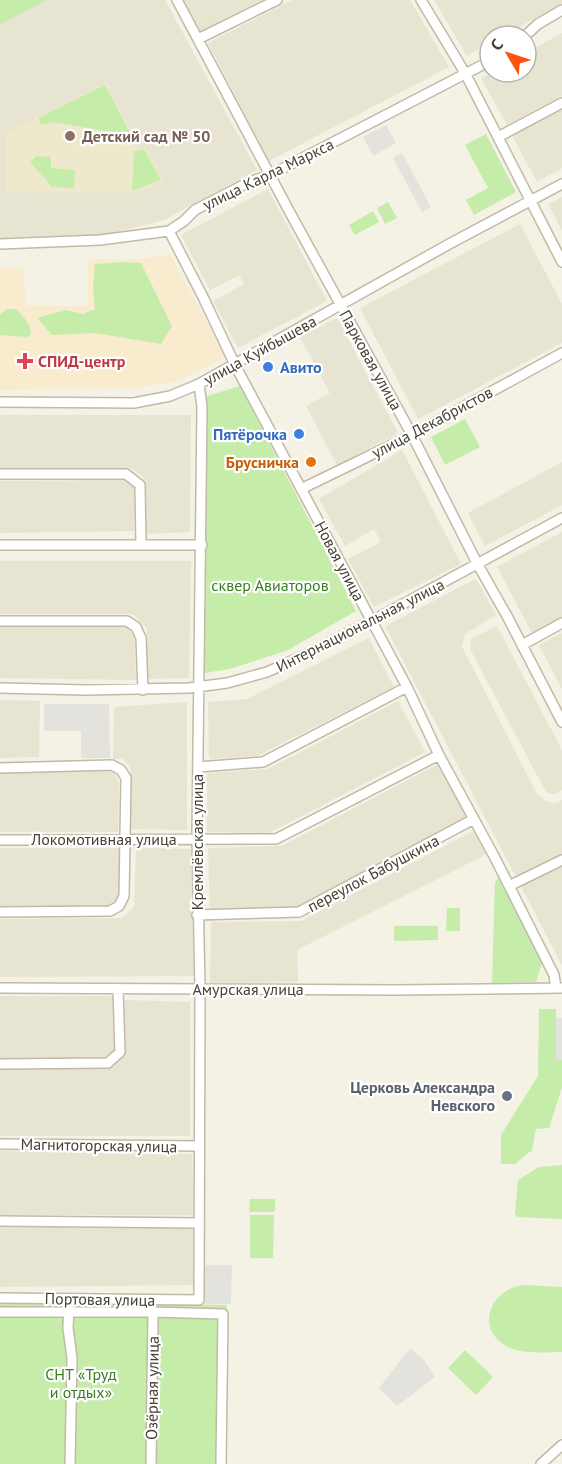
<svg xmlns="http://www.w3.org/2000/svg" width="562" height="1464" font-family="'PT Sans',sans-serif">
<style>
.residential{fill:#e8e4d2}
.commercial{fill:#f8ebce}
.education{fill:#eee9cd}
.green{fill:#c6ecaa}
.parking{fill:#e4e2dd}
.lines{fill:none;stroke-linecap:round;stroke-linejoin:round}
.minor-casing{stroke:#c0baa6;stroke-width:12}
.minor{stroke:#fff;stroke-width:9}
.education-dot{fill:#8d6e63;stroke:#fff;stroke-width:2}
.health-dot{fill:#e0444e;stroke:#fff;stroke-width:2}
.shop-dot{fill:#3f7fe0;stroke:#fff;stroke-width:2}
.food-dot{fill:#e8710a;stroke:#fff;stroke-width:2}
.worship-dot{fill:#6b7280;stroke:#fff;stroke-width:2}
.labels{text-anchor:middle;dominant-baseline:central;stroke-width:4.5;stroke-linejoin:round;paint-order:stroke}
.education-label{font-size:16px;font-weight:bold;fill:#785e54;stroke:#fff;text-anchor:start}
.street-label{font-size:16px;fill:#474234;stroke:#fff}
.health-label{font-size:16px;font-weight:bold;fill:#be3a42;stroke:#fff;text-anchor:start}
.shop-label{font-size:16px;font-weight:bold;fill:#366cbe;stroke:#fff;text-anchor:start}
.food-label{font-size:16px;font-weight:bold;fill:#c56008;stroke:#fff;text-anchor:end}
.park-label{font-size:16px;fill:#3a7d22;stroke:#fff}
.worship-label{font-size:16px;font-weight:bold;fill:#5b616d;stroke:#fff;text-anchor:end}
</style>
<rect width="100%" height="100%" fill="#f4f1e5"/>
<path class="residential" d="M0,0H165L257,170L164,220L97,237L0,238Z
M183,0H263L200,33Z
M292,0H410L449,67L269,161L208,43Z
M434,0H562V3L503,36H490V43L467,56Z
M562,33V96L507,125L481,78L492,72H526V53Z
M562,108V168L537,182L512,135Z
M268,189L327,301L238,348L213,301L244,284L239,275L210,290L181,235Z
M562,197V230L548,204Z
M520,224L562,304V343L418,419L360,308Z
M337,318L398,433L337,465L306,406L330,393L300,337Z
M0,415H191L190,532L146,534L145,479L132,468H0Z
M402,450L461,564L374,607L348,559L381,542L374,529L345,546L319,499Z
M562,462V505L485,546L468,513Z
M125,480L134,486V531L0,533V481Z
M562,532V617L532,633L497,567Z
M0,561H191L189,678L147,679V629L133,614H0Z
M476,579L496,615L465,634L462,647L537,794L547,802L556,803L562,800V965L385,626Z
M497,626L562,750V790L555,794L546,792L470,649L471,639Z
M0,627H127L134,635L136,680L0,678Z
M562,633V689L539,645Z
M369,638L394,687L257,756L209,759L208,702L247,699Z
M0,700L40,701L39,757L0,758Z
M398,701L425,752L269,833L207,832V773L268,769Z
M187,702V830L130,829V767L123,759H113L114,707Z
M440,763L471,818L297,909L210,913L208,848L282,846Z
M92,768L114,773L119,783L118,832H0V772Z
M477,829L489,853L297,950L298,982L210,983L211,922L301,921Z
M0,848H121L119,897L108,906H0Z
M136,848L191,849L194,976L0,977V919L122,918L134,907Z
M0,996H119V1052L108,1063H0Z
M125,1000L190,1002V1136H0V1069L114,1067L125,1055Z
M0,1151L192,1154L194,1215H0Z
M0,1226H195V1285L0,1287Z"/>
<path class="commercial" d="M170,254L225,357L177,381L140,387L0,390V267H23L26,306H88V260L152,258Z"/>
<path class="education" d="M106,83L140,148L145,147L164,181L136,193L6,192V133Z"/>
<path class="green" d="M0,0H46L0,25Z
M105,85L132,136L53,122L41,125L38,118Z
M486,134L516,192L474,215L466,200L488,188L465,145Z
M144,149L161,180L132,191L134,151Z
M37,156L51,157V168L75,170L74,188L52,187L30,162Z
M388,202L397,218L385,224L377,208Z
M373,211L379,222L355,235L349,225Z
M121,262L141,263L172,326L161,344L96,333L52,335L37,318L65,310L83,314L95,309L93,287L95,264Z
M8,309H15C23,315 30,323 31,334L28,337L0,335V314Z
M240,386L356,611L288,650L230,669L204,673L207,396Z
M465,419L480,447L445,465L431,437Z
M500,876L542,963L536,982L492,983L495,882Z
M447,908H460V931H446Z
M394,926H438V940L394,941Z
M539,1009H556V1060H562V1087L549,1128L536,1129L532,1150L515,1164H501V1135L538,1076Z
M562,1165V1219L517,1217L515,1213L518,1180L539,1167Z
M250,1199H275V1212H249Z
M250,1215H274L273,1258H250Z
M523,1285L562,1287V1352C545,1352 521,1355 506,1346C475,1328 490,1289 523,1285Z
M22,1302L227,1305L226,1464H0V1303Z
M465,1350L493,1377L476,1395L448,1368Z"/>
<path class="parking" d="M386,125L396,143L373,156L363,137Z
M402,153L431,207L422,212L393,158Z
M44,704H109L110,758H81V731H44Z
M556,1018H562V1060H556Z
M202,1265H232L231,1304H202Z
M410,1348L424,1360L435,1377L397,1406L379,1388Z"/>
<g class="lines">
<g class="minor-casing">
<path id="minor" d="M177,0L288,209L412,435L478,565L507,616L562,722
M421,0L465,73L562,262
M525,36L538,24L562,10
M198,39L277,0
M498,137L562,103
M169,231L204,299L235,365L407,687L439,755L494,856L554,975L556,988
M0,244L100,240L169,231L184,221L195,210L249,182L270,175L490,61
M0,402L134,403L170,396L199,384L451,243L562,184
M0,474H126L140,485L141,545
M301,489L412,435L562,353
M0,545H202
M0,621H127L136,627L141,638L143,690
M522,645L562,623
M0,688L85,690L189,688L227,683L267,672L305,655L379,617L562,518
M198,767L263,762L407,687
M0,768L112,765L121,770L126,778L124,896L119,906L110,911L0,912
M0,840L276,839L439,755
M509,886L562,860
M197,915L299,912L474,819
M0,988L397,990L562,988
M0,1064L108,1063L120,1052L118,989
M0,1144L198,1146
M0,1221L199,1223
M0,1298L199,1300L200,989L197,839L202,407L199,384
M69,1307L68,1328L72,1358L70,1464
M0,1312H153L223,1314L221,1464
M151,1464L153,1312
M541,1464L562,1445"/>
</g>
<use href="#minor" class="minor"/>
</g>
<circle class="education-dot" cx="70" cy="136" r="6"/>
<path class="health-dot" d="M22 352h6v6h6v6h-6v6h-6v-6h-6v-6h6z"/>
<g class="shop-dot">
<circle cx="268" cy="367" r="6"/>
<circle cx="299" cy="434" r="6"/>
</g>
<circle class="food-dot" cx="311" cy="462" r="6"/>
<circle class="worship-dot" cx="507" cy="1096" r="6"/>
<g class="labels">
<g class="education-label">
<text x="82" y="136">Детский сад № 50</text>
</g>
<g class="street-label">
<text transform="translate(268 174) rotate(-26)">улица Карла Маркса</text>
<text transform="translate(260 350) rotate(-29)">улица Куйбышева</text>
<text transform="translate(371 360) rotate(61)">Парковая улица</text>
<text transform="translate(432 422) rotate(-28)">улица Декабристов</text>
<text transform="translate(340 561) rotate(62)">Новая улица</text>
<text transform="translate(360 625) rotate(-27)">Интернациональная улица</text>
<text x="104" y="839">Локомотивная улица</text>
<text transform="translate(197 842) rotate(-90)">Кремлёвская улица</text>
<text transform="translate(373 873) rotate(-28)">переулок Бабушкина</text>
<text x="248" y="989">Амурская улица</text>
<text transform="translate(99 1145) rotate(1)">Магнитогорская улица</text>
<text transform="translate(100 1299) rotate(1)">Портовая улица</text>
<text transform="translate(152 1388) rotate(-89)">Озёрная улица</text>
</g>
<g class="health-label">
<text x="38" y="361">СПИД-центр</text>
</g>
<g class="shop-label">
<text x="280" y="367">Авито</text>
<text x="287" y="434" text-anchor="end">Пятёрочка</text>
</g>
<g class="food-label">
<text x="299" y="462">Брусничка</text>
</g>
<g class="park-label">
<text x="270" y="585">сквер Авиаторов</text>
<text x="81" y="1374">СНТ «Труд<tspan x="81" dy="18">и отдых»</tspan></text>
</g>
<g class="worship-label">
<text x="495" y="1087">Церковь Александра<tspan x="495" dy="18">Невского</tspan></text>
</g>
</g>
<g transform="translate(508 54) rotate(309)"><circle r="28" fill="#ffffff" stroke="#b5b3ae" stroke-width="1.5"/>
<path d="M0-4.5L10 22L0 15L-10 22Z" fill="#ff5110"/>
<text y="-9" font-size="16" font-weight="bold" text-anchor="middle" fill="#474234">С</text>
</g>
</svg>
